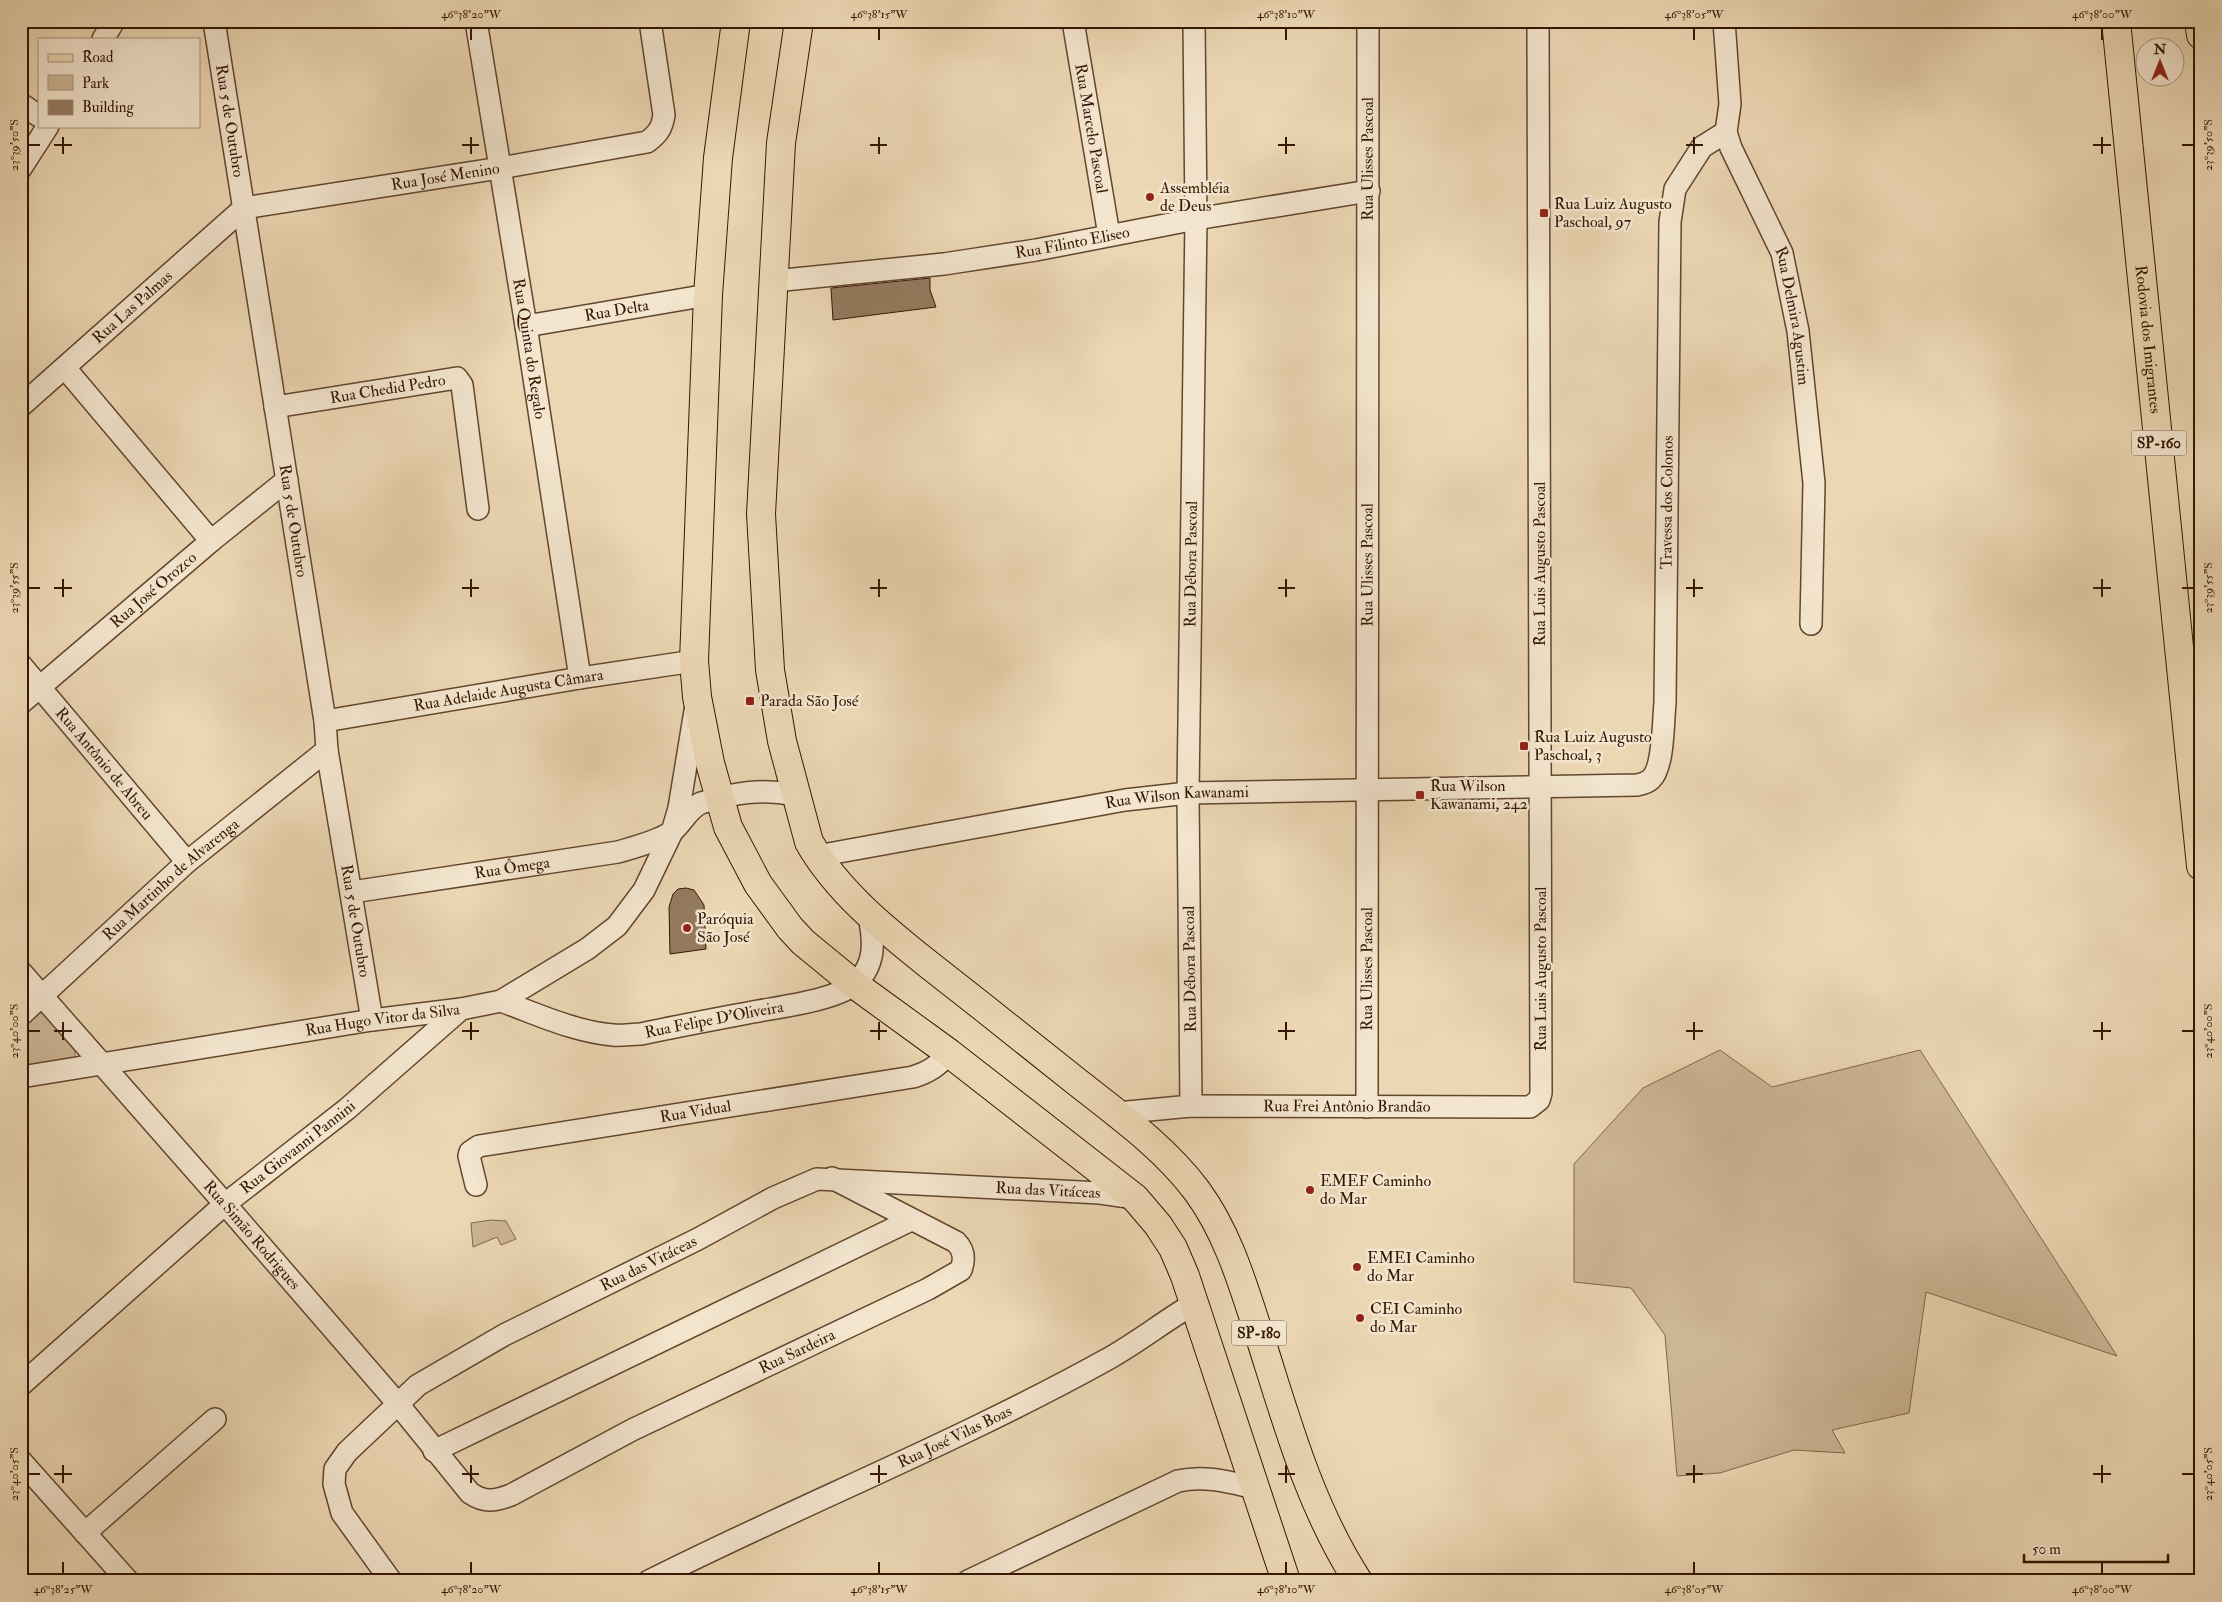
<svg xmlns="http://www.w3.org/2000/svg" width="2222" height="1602" font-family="'IM FELL Double Pica',serif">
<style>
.green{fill:#cdb696;stroke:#80664c}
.building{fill:#947a5f;stroke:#341602}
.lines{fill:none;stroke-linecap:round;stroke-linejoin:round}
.minor-casing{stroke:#62462e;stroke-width:24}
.major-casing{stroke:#341602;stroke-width:30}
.highway-casing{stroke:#341602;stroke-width:30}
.minor{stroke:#f3e5ce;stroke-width:21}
.major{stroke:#ecd7b4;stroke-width:28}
.highway{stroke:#ecd7b4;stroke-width:28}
.ticks{fill:none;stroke:#341602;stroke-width:2}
.poi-dot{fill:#8f2418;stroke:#f3e5ce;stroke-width:2}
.labels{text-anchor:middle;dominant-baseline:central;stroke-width:5;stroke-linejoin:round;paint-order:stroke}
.shield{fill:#f3e5ce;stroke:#6d543f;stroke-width:1}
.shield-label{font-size:15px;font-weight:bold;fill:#341602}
.street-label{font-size:16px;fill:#341602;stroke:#f3e5ce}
.poi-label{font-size:16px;fill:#341602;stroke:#f3e5ce;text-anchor:start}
.neatline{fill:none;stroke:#341602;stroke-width:2}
.ticks-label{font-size:12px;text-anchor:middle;fill:#341602}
</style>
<rect width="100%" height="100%" fill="#ecd7b4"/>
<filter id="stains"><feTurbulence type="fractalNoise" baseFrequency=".004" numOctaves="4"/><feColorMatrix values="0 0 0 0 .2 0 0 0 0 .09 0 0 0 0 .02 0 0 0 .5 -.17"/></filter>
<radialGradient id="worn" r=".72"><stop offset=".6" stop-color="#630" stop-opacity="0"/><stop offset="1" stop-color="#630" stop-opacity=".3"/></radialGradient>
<path class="green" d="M37,1011H43L75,1048V1059L21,1073V1021Z
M1720,1050L1772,1087L1920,1050L2117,1356L1926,1292L1909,1413L1832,1430L1845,1453L1794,1450L1720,1473L1677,1476L1665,1335L1631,1288L1574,1282V1164L1643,1088Z
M491,1220L506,1221L516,1239L501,1245L497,1237L473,1247L471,1223Z"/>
<path class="building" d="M930,278V290L936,307L833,320L831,288Z
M686,888L694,890L704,905L706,949L670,954L669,907L673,894L678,889Z"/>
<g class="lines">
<g class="minor-casing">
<g id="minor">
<path id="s1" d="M214,21L325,721L327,750L372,1020"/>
<path id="s2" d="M476,21L526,326L580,678"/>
<path id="s3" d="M1073,21L1109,235"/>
<path id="s4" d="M1724,21L1730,104L1726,132L1731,148L1782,253L1798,331L1814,483L1811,624"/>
<path d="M103,39L114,21"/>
<path d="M21,104L39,116"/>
<path d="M21,168L48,126"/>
<path id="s5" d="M774,281L944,264L1036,250L1196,219L1369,191"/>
<path id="s6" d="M526,326L708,295"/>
<path d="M65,368L211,541"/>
<path id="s7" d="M21,406L244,208L500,168L647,142C658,134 662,128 664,115L650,21"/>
<path id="s8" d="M275,407L457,378L462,385L478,509"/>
<path id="s9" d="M21,665L187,862"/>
<path id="s10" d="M21,703L211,541L287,480"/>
<path id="s11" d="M325,721L580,678L694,661"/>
<path id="s12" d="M817,856L1125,800L1188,793L1637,785C1642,784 1647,783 1651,779C1664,767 1663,721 1665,703L1670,222L1675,189L1702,147L1726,132"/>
<path id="s13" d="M352,892L618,852C635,847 655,842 670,833C682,825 687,809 701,803C734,793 761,788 795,795"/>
<path id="s14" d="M21,972L225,1204L398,1404L470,1493C485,1503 495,1501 511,1495L632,1430L928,1289L961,1270C965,1259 964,1250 956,1242L832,1178"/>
<path id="s15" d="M501,1001C537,1014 575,1032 613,1035C622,1036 632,1034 641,1034C678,1026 716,1019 753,1012C779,1007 837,1000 856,983C876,964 874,941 869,916"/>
<path id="s16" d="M21,1015L187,862L327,750"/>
<path id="s17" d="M21,1077L372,1020L461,1009L501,1001L587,949L617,926L644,890L672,832L679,808L695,711"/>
<path id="s18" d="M1191,1106L1188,793L1196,219L1194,21"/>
<path id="s19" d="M1367,1107L1368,21"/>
<path id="s20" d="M1117,1113L1191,1106L1530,1107L1539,1100L1541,1093L1538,21"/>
<path id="s21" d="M476,1185L469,1156L470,1152L479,1146L913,1077C929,1072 938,1066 949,1053"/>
<path id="s22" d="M21,1385L225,1204L347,1109L461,1009"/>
<path d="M434,1451L911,1220"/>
<path d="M21,1461L128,1581"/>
<path d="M85,1533L215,1419"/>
<path id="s23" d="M391,1581L342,1513L334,1484L335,1469L347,1452L418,1385L504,1335L698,1239L773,1198L817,1179L1100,1193L1135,1198"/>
<path id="s24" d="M649,1581C800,1505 958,1442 1106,1360C1137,1343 1164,1321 1195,1303"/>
<path d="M968,1581L1178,1481C1205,1475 1229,1482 1255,1488"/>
</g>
</g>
<g class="major-casing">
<path id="major" d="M736,21L718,158L708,295L694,661L697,697L710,763L728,827L758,884L790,928L803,942L854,984L949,1053L1135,1198L1158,1225L1173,1248L1185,1276L1286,1581
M799,21L781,143L761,514L770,670L782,741L809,842C837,891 884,929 928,964C978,1003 1027,1042 1077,1082C1119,1115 1165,1148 1197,1191C1228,1233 1243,1285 1259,1334C1286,1419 1309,1505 1358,1581"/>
</g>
<g class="highway-casing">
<g id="highway">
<path id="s25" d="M2116,21L2201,866"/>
<path d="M2199,21L2201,35"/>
</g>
</g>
<use href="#minor" class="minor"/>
<use href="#major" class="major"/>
<use href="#highway" class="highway"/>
</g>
<path class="ticks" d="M471,28V40M879,28V40M1286,28V40M1694,28V40M2102,28V40M63,137V154M471,137V154M879,137V154M1286,137V154M1694,137V154M2102,137V154M28,145H40M54,145H72M462,145H479M870,145H887M1278,145H1295M1686,145H1703M2093,145H2111M2182,145H2194M63,579V597M471,579V597M879,579V597M1286,579V597M1694,579V597M2102,579V597M28,588H40M54,588H72M462,588H479M870,588H887M1278,588H1295M1686,588H1703M2093,588H2111M2182,588H2194M63,1022V1040M471,1022V1040M879,1022V1040M1286,1022V1040M1694,1022V1040M2102,1022V1040M28,1031H40M54,1031H72M462,1031H479M870,1031H887M1278,1031H1295M1686,1031H1703M2093,1031H2111M2182,1031H2194M63,1465V1483M471,1465V1483M879,1465V1483M1286,1465V1483M1694,1465V1483M2102,1465V1483M28,1474H40M54,1474H72M462,1474H479M870,1474H887M1278,1474H1295M1686,1474H1703M2093,1474H2111M2182,1474H2194M63,1562V1574M471,1562V1574M879,1562V1574M1286,1562V1574M1694,1562V1574M2102,1562V1574"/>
<g class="poi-dot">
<circle cx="1150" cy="197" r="5"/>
<rect x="1539" y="208" width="10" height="10" rx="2.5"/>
<rect x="745" y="696" width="10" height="10" rx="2.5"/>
<rect x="1519" y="741" width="10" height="10" rx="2.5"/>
<rect x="1415" y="790" width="10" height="10" rx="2.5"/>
<circle cx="687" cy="928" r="5"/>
<circle cx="1310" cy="1190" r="5"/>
<circle cx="1357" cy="1267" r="5"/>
<circle cx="1360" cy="1318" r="5"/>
</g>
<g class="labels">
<g class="shield">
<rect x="2131.5" y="430.5" width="55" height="25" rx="4"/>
<rect x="1231.5" y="1320.5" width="55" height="25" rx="4"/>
</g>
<g class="shield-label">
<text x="2159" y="443">SP-160</text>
<text x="1259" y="1333">SP-180</text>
</g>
<g class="street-label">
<text stroke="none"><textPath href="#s1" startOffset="101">Rua 5 de Outubro</textPath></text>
<text stroke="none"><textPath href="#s3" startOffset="109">Rua Marcelo Pascoal</textPath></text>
<text stroke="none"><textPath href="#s19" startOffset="948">Rua Ulisses Pascoal</textPath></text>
<text stroke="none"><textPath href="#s7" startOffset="502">Rua José Menino</textPath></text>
<text stroke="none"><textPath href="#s5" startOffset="301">Rua Filinto Eliseo</textPath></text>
<text stroke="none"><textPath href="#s7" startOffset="149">Rua Las Palmas</textPath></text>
<text stroke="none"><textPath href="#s6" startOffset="92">Rua Delta</textPath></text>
<text stroke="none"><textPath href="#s4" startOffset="309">Rua Delmira Agustim</textPath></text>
<text stroke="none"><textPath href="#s25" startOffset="320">Rodovia dos Imigrantes</textPath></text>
<text stroke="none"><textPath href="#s2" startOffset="332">Rua Quinta do Regalo</textPath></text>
<text stroke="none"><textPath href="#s8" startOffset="114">Rua Chedid Pedro</textPath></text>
<text stroke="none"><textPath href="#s12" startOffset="1120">Travessa dos Colonos</textPath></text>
<text stroke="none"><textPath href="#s1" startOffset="506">Rua 5 de Outubro</textPath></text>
<text stroke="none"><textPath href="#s18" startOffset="542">Rua Débora Pascoal</textPath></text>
<text stroke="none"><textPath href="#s19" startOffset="542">Rua Ulisses Pascoal</textPath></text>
<text transform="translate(1540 564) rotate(-90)">Rua Luis Augusto Pascoal</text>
<text stroke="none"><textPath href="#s10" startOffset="174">Rua José Orozco</textPath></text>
<text stroke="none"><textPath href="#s11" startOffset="186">Rua Adelaide Augusta Câmara</textPath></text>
<text stroke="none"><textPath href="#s9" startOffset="129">Rua Antônio de Abreu</textPath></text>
<text stroke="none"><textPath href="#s12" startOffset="365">Rua Wilson Kawanami</textPath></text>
<text stroke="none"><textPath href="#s13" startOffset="162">Rua Ômega</textPath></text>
<text stroke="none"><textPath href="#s16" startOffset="202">Rua Martinho de Alvarenga</textPath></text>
<text stroke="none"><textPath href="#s1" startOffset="911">Rua 5 de Outubro</textPath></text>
<text transform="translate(1190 969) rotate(-91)">Rua Débora Pascoal</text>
<text stroke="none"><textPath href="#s19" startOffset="138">Rua Ulisses Pascoal</textPath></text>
<text transform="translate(1541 969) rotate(-90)">Rua Luis Augusto Pascoal</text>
<text stroke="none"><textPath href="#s15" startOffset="220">Rua Felipe D'Oliveira</textPath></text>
<text stroke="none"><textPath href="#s17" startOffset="366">Rua Hugo Vitor da Silva</textPath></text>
<text stroke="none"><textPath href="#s20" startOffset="230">Rua Frei Antônio Brandão</textPath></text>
<text stroke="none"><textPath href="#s21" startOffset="264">Rua Vidual</textPath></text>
<text stroke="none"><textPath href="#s22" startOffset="365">Rua Giovanni Pannini</textPath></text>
<text stroke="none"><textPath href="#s23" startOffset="928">Rua das Vitáceas</textPath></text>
<text stroke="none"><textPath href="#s14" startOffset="350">Rua Simão Rodrigues</textPath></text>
<text stroke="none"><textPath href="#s23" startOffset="508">Rua das Vitáceas</textPath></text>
<text stroke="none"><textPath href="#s14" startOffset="1051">Rua Sardeira</textPath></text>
<text stroke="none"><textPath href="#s24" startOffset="338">Rua José Vilas Boas</textPath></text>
</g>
<g class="poi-label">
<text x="1160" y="188">Assembléia<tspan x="1160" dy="18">de Deus</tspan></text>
<text x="1554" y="204">Rua Luiz Augusto<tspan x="1554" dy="18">Paschoal, 97</tspan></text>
<text x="760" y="701">Parada São José</text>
<text x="1534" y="737">Rua Luiz Augusto<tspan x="1534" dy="18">Paschoal, 3</tspan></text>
<text x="1430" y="786">Rua Wilson<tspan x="1430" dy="18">Kawanami, 242</tspan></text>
<text x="697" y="919">Paróquia<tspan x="697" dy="18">São José</tspan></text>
<text x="1320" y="1181">EMEF Caminho<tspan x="1320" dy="18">do Mar</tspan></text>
<text x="1367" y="1258">EMEI Caminho<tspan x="1367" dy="18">do Mar</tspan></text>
<text x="1370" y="1309">CEI Caminho<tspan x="1370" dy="18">do Mar</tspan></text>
</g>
</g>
<rect width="2222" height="1602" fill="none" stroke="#ecd7b4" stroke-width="55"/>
<rect x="38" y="38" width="162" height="90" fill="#f3e5ce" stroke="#a7927c"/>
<rect x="48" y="54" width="25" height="8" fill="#ecd7b4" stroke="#a7927c"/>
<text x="82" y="62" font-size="15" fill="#341602">Road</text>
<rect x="48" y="75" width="25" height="15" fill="#cdb696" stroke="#a7927c"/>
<text x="82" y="88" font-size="15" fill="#341602">Park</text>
<rect x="48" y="100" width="25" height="15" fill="#947a5f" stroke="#a7927c"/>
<text x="82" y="112" font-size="15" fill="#341602">Building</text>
<g transform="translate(2160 62)"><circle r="24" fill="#f3e5ce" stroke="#a7927c"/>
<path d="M0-4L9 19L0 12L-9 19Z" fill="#8f2418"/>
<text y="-8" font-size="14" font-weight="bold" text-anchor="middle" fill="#341602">N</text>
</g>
<path d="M2024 1554v8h144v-8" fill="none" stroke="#341602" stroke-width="2.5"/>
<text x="2032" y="1554" font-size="15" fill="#341602" stroke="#f3e5ce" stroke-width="4" paint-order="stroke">50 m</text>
<rect x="28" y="28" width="2166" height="1546" class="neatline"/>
<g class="ticks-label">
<text x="471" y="18">46°38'20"W</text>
<text x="879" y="18">46°38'15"W</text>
<text x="1286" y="18">46°38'10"W</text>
<text x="1694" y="18">46°38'05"W</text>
<text x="2102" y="18">46°38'00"W</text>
<text transform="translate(14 145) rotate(-90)" y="4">23°39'50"S</text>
<text transform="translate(2208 145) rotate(-90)" y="4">23°39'50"S</text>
<text transform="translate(14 588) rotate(-90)" y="4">23°39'55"S</text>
<text transform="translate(2208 588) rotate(-90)" y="4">23°39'55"S</text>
<text transform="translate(14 1031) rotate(-90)" y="4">23°40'00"S</text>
<text transform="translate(2208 1031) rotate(-90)" y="4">23°40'00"S</text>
<text transform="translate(14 1474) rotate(-90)" y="4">23°40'05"S</text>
<text transform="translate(2208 1474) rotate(-90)" y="4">23°40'05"S</text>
<text x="63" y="1593">46°38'25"W</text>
<text x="471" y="1593">46°38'20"W</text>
<text x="879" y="1593">46°38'15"W</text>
<text x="1286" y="1593">46°38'10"W</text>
<text x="1694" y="1593">46°38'05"W</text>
<text x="2102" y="1593">46°38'00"W</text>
</g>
<rect width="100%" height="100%" filter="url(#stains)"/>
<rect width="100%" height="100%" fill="url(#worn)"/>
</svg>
